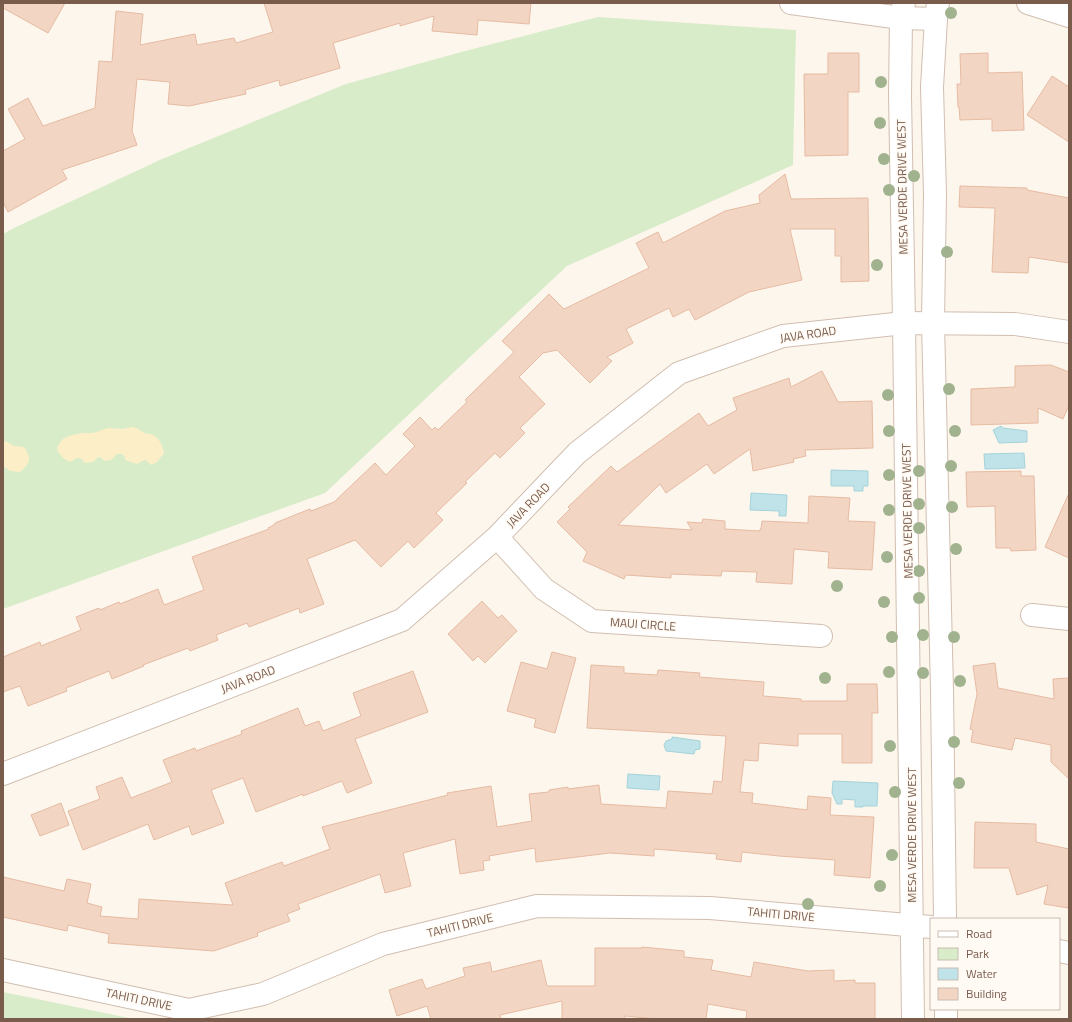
<svg xmlns="http://www.w3.org/2000/svg" width="1072" height="1022" font-family="'Titillium Web',sans-serif">
<style>
.green{fill:#d8ecc9}
.sand{fill:#fcefc7}
.water{fill:#bfe3e8;stroke:#a5d3da}
.building{fill:#f3d5c3;stroke:#e6bba3}
.lines{fill:none;stroke-linecap:round;stroke-linejoin:round}
.minor-casing{stroke:#d1beb0;stroke-width:24}
.tertiary-casing{stroke:#d1beb0;stroke-width:24}
.minor{stroke:#fff;stroke-width:22}
.tertiary{stroke:#fff;stroke-width:22}
.tree{fill:#a0b28e}
.labels{text-anchor:middle;dominant-baseline:central;stroke-width:3;stroke-linejoin:round;paint-order:stroke}
.street-label{font-size:12px;fill:#7a5c4d;stroke:#fffaf3}
</style>
<rect width="100%" height="100%" fill="#fdf6ec"/>
<path class="green" d="M598,17L796,30L793,165L567,266L325,493L3,609V234L16,227L162,159L346,84L465,51Z
M3,992L134,1019H3Z"/>
<path class="sand" d="M133,427C138,428 140,431 145,433C150,436 145,433 151,434C159,437 163,446 164,453L157,462L151,465L146,460L142,461L137,464L125,460V457L122,454H117L111,460L104,461L102,458L98,457L93,462L85,463L82,459L77,458L70,462L63,458L58,452L57,448L59,444L63,439L72,435L83,433H93L108,428L122,429Z
M3,441L7,442L14,446L24,447C32,458 30,464 20,472L10,471L5,467H3Z"/>
<path class="water" d="M1001,426L1003,428L1027,431V442L999,443L993,430Z
M1024,453L1025,468L985,469L984,454Z
M831,470L868,471V486H863V491H854V486H831Z
M751,493L787,495L786,516H779V511L750,510Z
M672,737L700,741V749L695,750L694,754L666,751L664,745L666,741L672,739Z
M628,774L660,776L659,790L627,788Z
M833,781L878,783L877,806H863V807H855V800L842,799V804H837L832,793Z"/>
<path class="building" d="M3,3H65L48,33L3,8Z
M264,3H531L529,24L478,20L477,35L432,31L434,16L400,26V23L333,43L340,68L280,86L279,80L245,90L246,94L189,106L168,104L170,82L137,79L132,131L137,145L62,170L67,179L8,212L3,202V151L25,139L8,109L28,98L43,126L95,108L99,61L112,62L116,11L143,14L140,45L195,34L197,45L234,38L236,43L273,32Z
M828,53H859V92H848V155L805,156L804,74H828Z
M988,53V73L1022,72L1024,130L992,131V119L960,120L959,107H958L957,84H961L960,54Z
M1052,76L1069,87V142L1027,115Z
M785,174L791,199L868,198L869,281L841,282V256H835V229H790L802,280L749,292L695,320L689,309L673,317L669,308L626,329L633,343L607,357L612,361L590,383L557,350L543,353L519,377L545,404L520,428L525,433L500,458L495,453L465,482L467,483L436,513L443,520L414,548L408,541L381,567L355,540L307,559L324,604L300,613L299,608L249,627L247,623L216,635L218,640L190,651L188,648L143,665L144,666L112,679L109,671L66,688L67,691L28,706L20,686L3,692V657L40,642L41,646L81,630L76,617L99,608L100,610L119,602L120,604L158,589L164,605L204,590L192,557L269,529L268,528L274,525L275,523L310,509L311,511L334,502L375,463L386,475L415,446L403,434L420,417L432,430L435,427L438,430L467,402L465,400L514,352L502,341L549,294L564,309L649,268L636,243L658,232L663,243L725,211L760,203L759,195Z
M960,186L1027,188V190L1069,198V263L1029,257L1028,273L992,272L995,208L959,207Z
M1051,365L1069,372V405L1063,419L1038,408V423L971,425V389L1015,387V366Z
M822,371L838,402L872,401L873,448L805,450L806,456L793,459L794,462L753,471L750,449L714,474L707,464L666,493L660,484L618,525L692,530L687,522L702,523L703,519L725,521V529L760,531V529H761L762,521L808,523L809,496L850,498L848,521L875,522L872,570L828,568L829,552L794,549L792,584L756,582L757,572L722,571L721,576L671,574V578L626,575L624,579L583,561L587,552L557,522L570,509L568,507L611,466L617,472L699,413L708,426L737,410L733,398L789,378L791,387Z
M1021,471V476H1034L1036,550L1011,551L1010,548H996L995,506L967,507L966,472Z
M1069,493V558L1045,547Z
M482,601L498,618L502,615L517,631L485,663L478,656L473,661L448,634Z
M552,652L576,658L555,733L534,727L536,719L507,711L521,662L547,669Z
M995,663L998,688L1054,699L1053,679L1069,678V779L1051,762V745L1015,738L1012,750L971,742L973,730L970,729L977,694L973,666Z
M591,665L624,667V673L657,675L658,670L700,673L699,677L764,682L763,696L801,699V701H847V684H877L878,713H872V763H842V734H798V746L759,743L758,761L744,760L740,792L753,793L752,803L807,810L808,796L831,798L830,815L874,817L870,878L834,875L835,860L779,856L742,852L741,862L716,859L717,854L654,849V856L610,853L536,862L535,848L489,856L490,860L483,861L484,870L460,874L455,839L403,853L411,886L385,893L380,874L298,904L300,909L287,914L290,921L257,933L258,936L214,951L108,943L109,934L68,925L67,931L3,917V877L64,891L67,879L91,884L87,903L102,907L100,916L138,919L139,899L233,905L225,883L282,862L284,866L330,849L322,827L448,795L447,793L491,786L497,827L532,821L529,794L549,792V790L568,787V789L599,785L601,804L666,808L668,791L712,794L714,781L722,782L726,736L587,728Z
M413,671L428,712L355,739L372,783L347,793L342,781L303,796V794L256,812L243,778L211,790L224,823L192,835L189,826L154,840L148,824L83,850L68,811L100,799L96,787L122,777L131,798L172,782L163,760L195,748L196,751L242,734L241,731L298,708L305,726L319,721L323,731L361,716L353,693Z
M61,803L69,825L40,836L31,815Z
M975,822L1036,824V842L1069,849V899L1068,908L1044,904L1048,885L1017,895L1009,868H974Z
M642,947L684,951V957L713,960L711,970L751,977L754,962L808,971L834,970V981L855,980V983H875V1019H746L747,1011L708,1004L706,1019H656L625,1016V1019H562V1001L500,1015L501,1019H431L427,1006L397,1016L389,990L422,979L426,989L465,976L463,968L490,962L492,972L541,960L547,986H595V948H642Z"/>
<g class="lines">
<g class="minor-casing">
<path id="minor" d="M791,3L901,18L936,19
M1028,3L1069,16
M497,537L544,589L592,621L821,636
M1032,615L1069,619
M3,774L402,620L497,537L577,453L679,373L783,336L904,323L1015,324L1069,332
M1059,951L1069,953
M3,970L189,1010L263,994L383,944L537,906L710,908L931,927"/>
</g>
<g class="tertiary-casing">
<path id="tertiary" d="M904,3L901,18L900,95L904,323L913,1019
M938,3L936,19L932,87L935,194L933,323L942,690L945,919
M946,1009V1019"/>
</g>
<use href="#minor" class="minor"/>
<use href="#tertiary" class="tertiary"/>
</g>
<g class="tree">
<circle cx="951" cy="13" r="6"/>
<circle cx="881" cy="82" r="6"/>
<circle cx="880" cy="123" r="6"/>
<circle cx="884" cy="159" r="6"/>
<circle cx="914" cy="176" r="6"/>
<circle cx="889" cy="190" r="6"/>
<circle cx="947" cy="252" r="6"/>
<circle cx="877" cy="265" r="6"/>
<circle cx="949" cy="389" r="6"/>
<circle cx="888" cy="395" r="6"/>
<circle cx="889" cy="431" r="6"/>
<circle cx="955" cy="431" r="6"/>
<circle cx="951" cy="466" r="6"/>
<circle cx="919" cy="471" r="6"/>
<circle cx="889" cy="475" r="6"/>
<circle cx="919" cy="504" r="6"/>
<circle cx="952" cy="507" r="6"/>
<circle cx="889" cy="510" r="6"/>
<circle cx="919" cy="528" r="6"/>
<circle cx="956" cy="549" r="6"/>
<circle cx="887" cy="557" r="6"/>
<circle cx="919" cy="571" r="6"/>
<circle cx="837" cy="586" r="6"/>
<circle cx="919" cy="598" r="6"/>
<circle cx="884" cy="602" r="6"/>
<circle cx="923" cy="635" r="6"/>
<circle cx="892" cy="637" r="6"/>
<circle cx="954" cy="637" r="6"/>
<circle cx="889" cy="672" r="6"/>
<circle cx="923" cy="673" r="6"/>
<circle cx="825" cy="678" r="6"/>
<circle cx="960" cy="681" r="6"/>
<circle cx="954" cy="742" r="6"/>
<circle cx="890" cy="746" r="6"/>
<circle cx="959" cy="783" r="6"/>
<circle cx="895" cy="792" r="6"/>
<circle cx="892" cy="855" r="6"/>
<circle cx="880" cy="886" r="6"/>
<circle cx="808" cy="904" r="6"/>
</g>
<g class="labels">
<g class="street-label">
<text transform="translate(902 187) rotate(-91)">MESA VERDE DRIVE WEST</text>
<text transform="translate(808 334) rotate(-8)">JAVA ROAD</text>
<text transform="translate(528 505) rotate(-46)">JAVA ROAD</text>
<text transform="translate(907 511) rotate(-91)">MESA VERDE DRIVE WEST</text>
<text transform="translate(643 624) rotate(4)">MAUI CIRCLE</text>
<text transform="translate(248 679) rotate(-21)">JAVA ROAD</text>
<text transform="translate(911 835) rotate(-90)">MESA VERDE DRIVE WEST</text>
<text transform="translate(781 914) rotate(5)">TAHITI DRIVE</text>
<text transform="translate(460 925) rotate(-14)">TAHITI DRIVE</text>
<text transform="translate(139 999) rotate(12)">TAHITI DRIVE</text>
</g>
</g>
<rect width="1072" height="1022" fill="none" stroke="#7a5c4d" stroke-width="8"/>
<rect x="930" y="918" width="130" height="92" fill="#fffaf3" stroke="#cabbb1"/>
<rect x="938" y="931" width="20" height="6" fill="#ffffff" stroke="#cabbb1"/>
<text x="966" y="938" font-size="12" fill="#7a5c4d">Road</text>
<rect x="938" y="948" width="20" height="12" fill="#d8ecc9" stroke="#cabbb1"/>
<text x="966" y="958" font-size="12" fill="#7a5c4d">Park</text>
<rect x="938" y="968" width="20" height="12" fill="#bfe3e8" stroke="#cabbb1"/>
<text x="966" y="978" font-size="12" fill="#7a5c4d">Water</text>
<rect x="938" y="988" width="20" height="12" fill="#f3d5c3" stroke="#cabbb1"/>
<text x="966" y="998" font-size="12" fill="#7a5c4d">Building</text>
</svg>
